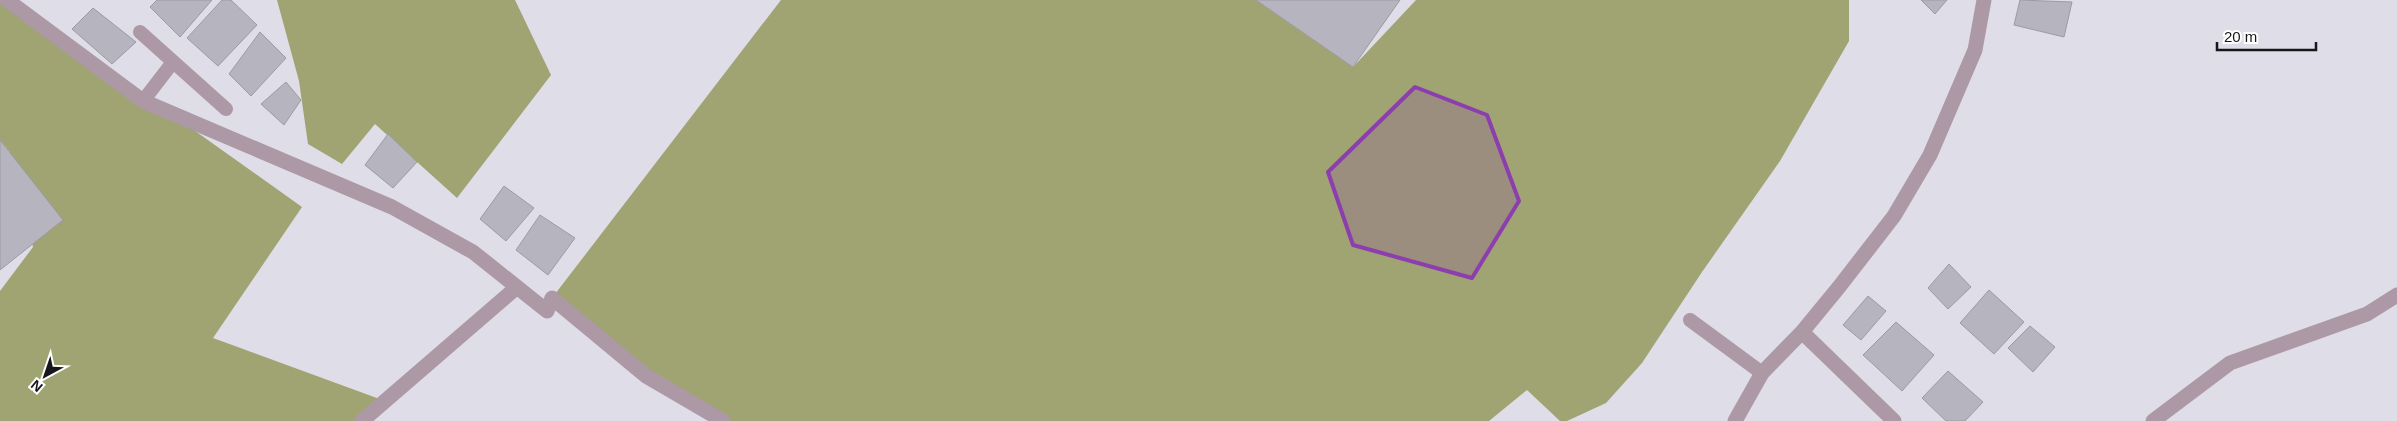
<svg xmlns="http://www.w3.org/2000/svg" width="2397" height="421" font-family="Arial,sans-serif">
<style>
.forest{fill:#a0a372}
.building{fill:#b6b4be;stroke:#9c9aa3}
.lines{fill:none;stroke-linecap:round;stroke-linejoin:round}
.lane{stroke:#ad99a5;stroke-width:14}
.street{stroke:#ad99a5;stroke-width:15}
.marked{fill:#8c3eae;fill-opacity:0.2;stroke:#8c3eae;stroke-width:4;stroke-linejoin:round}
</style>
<rect width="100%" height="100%" fill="#dfdde7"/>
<path class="forest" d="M0,0H11L302,207L213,338L385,401L370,421H0V291L33,247L10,152L0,140Z
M277,0H515L551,75L457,198L375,124L342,164L308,144L299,81Z
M781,0H1256L1353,67L1416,0H1849V41L1780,161L1702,272L1642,363L1606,403L1567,421H1560L1527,390L1489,421H723L646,376L552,298Z"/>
<path class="building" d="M157,0H212L180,37L150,7Z
M222,0H231L257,25L218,66L187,38Z
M1256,0H1400L1353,67Z
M1921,0H1947L1935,14Z
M2020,0L2072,2L2064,37L2014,25Z
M93,8L136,42L112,64L72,29Z
M260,32L286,58L251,96L229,74Z
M286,82L301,100L284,125L261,104Z
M388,134L417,162L393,188L365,165Z
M0,140L63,220L0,270Z
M504,186L534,208L506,241L480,219Z
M540,215L575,238L548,275L516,250Z
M1949,264L1971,287L1948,309L1928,288Z
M1989,290L2024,322L1994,354L1960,323Z
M1868,296L1886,311L1861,340L1843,325Z
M1896,322L1934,355L1902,391L1863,355Z
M2030,326L2055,347L2033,372L2008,348Z
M1948,371L1983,402L1965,421H1946L1922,398Z"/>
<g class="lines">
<path class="lane" d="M140,32L226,109
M143,101L173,62
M1690,320L1762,373"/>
<path class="street" d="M7,0L143,101L392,207L473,252L547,311L552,298L646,376L723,421
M1802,332L1894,421
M362,421L517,287
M1735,421L1762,373L1802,332L1839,287L1894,216L1930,155L1975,50L1984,0
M2153,421L2230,363L2367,314L2397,295"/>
</g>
<path class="marked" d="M1415,87L1487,115L1519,201L1472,278L1353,245L1328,172Z"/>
<g transform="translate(45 376) rotate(220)" stroke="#ffffff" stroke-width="4" paint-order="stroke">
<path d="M0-4L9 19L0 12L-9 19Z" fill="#17161a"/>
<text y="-8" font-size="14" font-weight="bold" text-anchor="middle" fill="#17161a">N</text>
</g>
<path d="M2217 42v8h99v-8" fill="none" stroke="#17161a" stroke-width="2.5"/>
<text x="2224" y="42" font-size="15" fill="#17161a" stroke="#ffffff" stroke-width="4" paint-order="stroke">20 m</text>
</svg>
